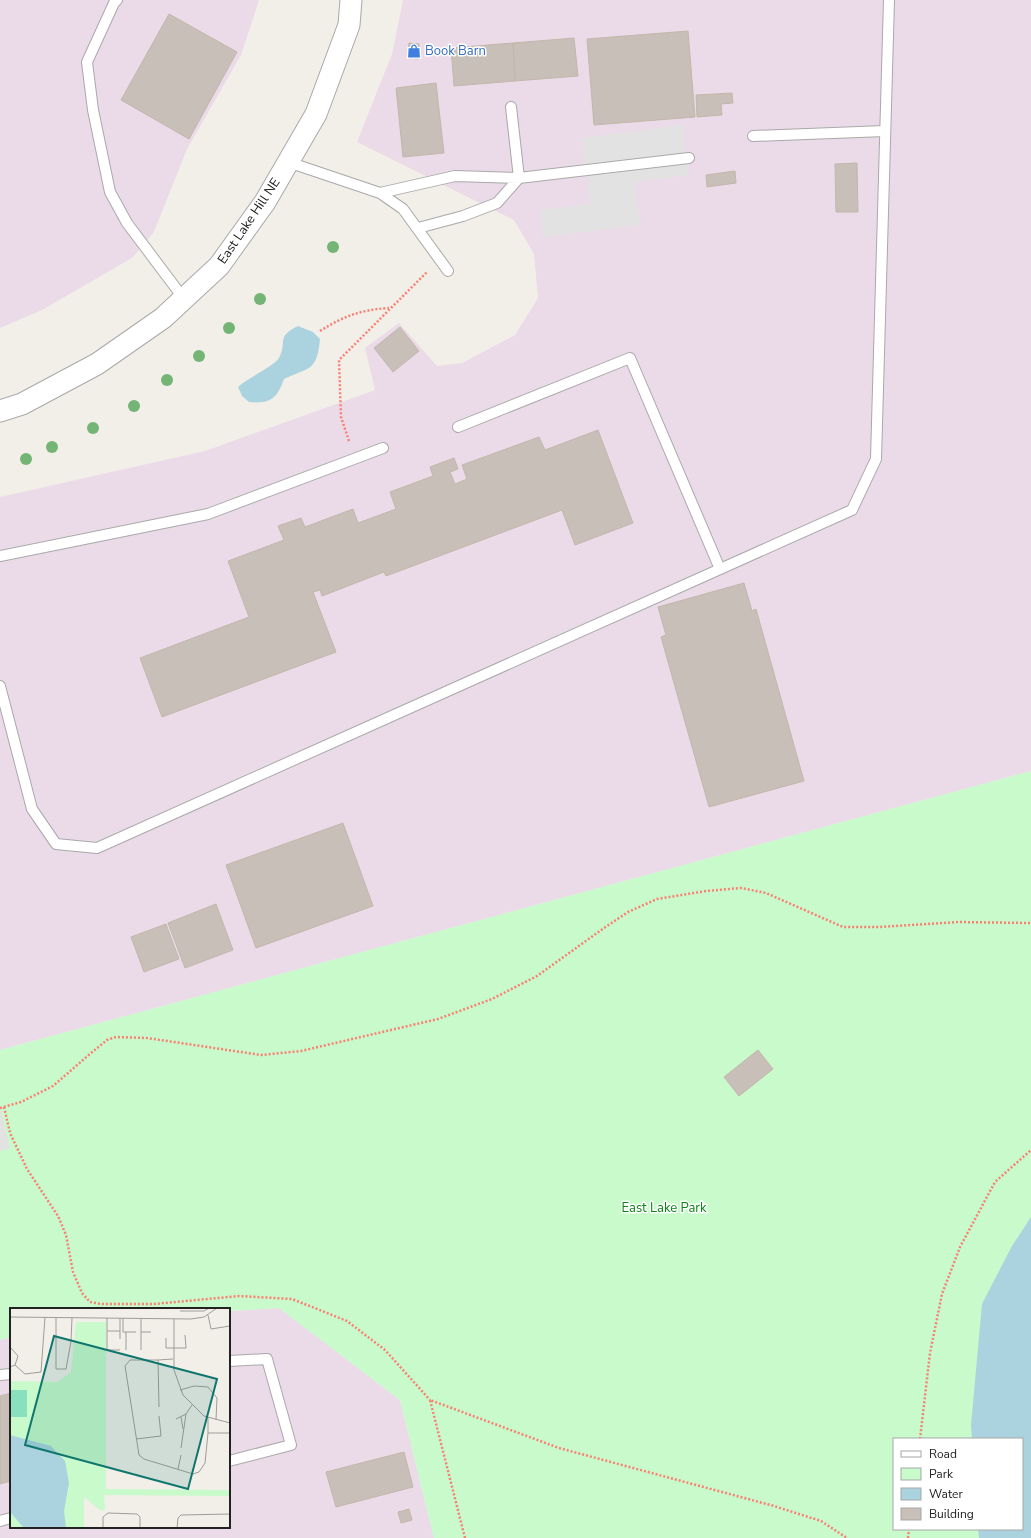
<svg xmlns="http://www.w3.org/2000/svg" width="1031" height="1538" font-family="'Nunito Sans',sans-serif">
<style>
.industrial{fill:#ebdbe8}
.park{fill:#c8facc;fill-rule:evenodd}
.parking{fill:#e2e2e2}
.water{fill:#aad3df}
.building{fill:#c7bfb8;stroke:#c4b6ab}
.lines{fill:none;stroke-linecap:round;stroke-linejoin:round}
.lane-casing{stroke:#a9a9a9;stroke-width:12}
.street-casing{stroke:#a9a9a9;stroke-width:23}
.path{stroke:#fa8072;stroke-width:2.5;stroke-dasharray:2 2;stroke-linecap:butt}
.lane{stroke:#fff;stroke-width:10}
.street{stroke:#fff;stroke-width:21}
.tree{fill:#74b475}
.labels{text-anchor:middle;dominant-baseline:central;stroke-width:3;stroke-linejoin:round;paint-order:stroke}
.shop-label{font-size:13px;fill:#366cbe;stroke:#fff;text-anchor:start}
.street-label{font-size:13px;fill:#222;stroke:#fff}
.park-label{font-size:13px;fill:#0c8416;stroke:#fff}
.inset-road{fill:none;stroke:#9f9d99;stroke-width:1}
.view{fill:#0f766e;fill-opacity:0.15;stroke:#0f766e;stroke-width:2}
.inset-edge{fill:none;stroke:#222;stroke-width:2}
</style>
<rect width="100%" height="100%" fill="#f2efe9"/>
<path class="industrial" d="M0,0H259L241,55L187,149L154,232L132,258L42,310L0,328Z
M403,0H1031V771L0,1050V497L205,451L375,390L365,348L399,323L437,366L462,363L515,335L538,298L534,254L514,220L357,142L392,54Z
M279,1308L400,1400L434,1538H0V1340L11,1337V1527H229V1311Z"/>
<path class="park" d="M1031,771V1538H434L400,1400L279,1308L229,1311V1309H11V1337L0,1340V1050ZM894,1439H1022V1529H894Z"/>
<path class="parking" d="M683,125L689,175L635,182L640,225L543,237L540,210L590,204L582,138Z
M0,1105L10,1148L0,1151Z"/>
<path class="water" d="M298,326L313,332L320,339C317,372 309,367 284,379C277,399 270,404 249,402L242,396L238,387C248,378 274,366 279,358C288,342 275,337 298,326Z
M1031,1217V1538H979L978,1529H1022V1439H972L971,1425L982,1304L1012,1246Z"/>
<path class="building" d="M169,14L237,52L189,139L121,100Z
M688,31L695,117L594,125L587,39Z
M574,38L578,76L515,81L513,43Z
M409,43L419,44L418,59L408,58Z
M513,43L515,81L454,86L451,48Z
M436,83L444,153L403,157L396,88Z
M732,93L733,103L721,104L722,115L697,117L696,95Z
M857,163L858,212H836L835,164Z
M735,171L736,183L707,187L706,175Z
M400,327L419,351L393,372L374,348Z
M598,430L633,523L575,545L562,510L386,576L384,572L322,596L320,590L313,592L336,652L162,717L140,658L249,617L228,561L284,540L278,526L301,518L305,527L353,509L358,523L396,509L390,492L433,476L430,467L454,458L458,469L450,472L455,484L467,479L462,465L539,437L545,450Z
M744,583L752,611L756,609L804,781L709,807L661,637L666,635L658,607Z
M343,823L373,906L256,948L226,865Z
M216,904L233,950L185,968L168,923Z
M166,924L179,959L144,972L131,937Z
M758,1050L773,1069L739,1096L724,1077Z
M11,1393V1481L0,1484V1396Z
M404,1452L413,1487L336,1507L326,1472Z
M409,1509L412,1520L401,1523L398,1512Z"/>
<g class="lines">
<g class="lane-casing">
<path id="lane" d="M117,0L114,3L87,62L93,110L110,192L127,223L184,299
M753,136L885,131
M288,162L380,193L403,209L448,271
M380,193L455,176L519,178L689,158
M418,228L463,216L497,203L519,178L511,107
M458,427L630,358L720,569
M0,556L208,514L383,448
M0,686L32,809L56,844L97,848L852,510L876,459L889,0
M229,1361L267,1359L291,1445L229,1461
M0,1375L11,1374
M0,1521L11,1518"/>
</g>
<g class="street-casing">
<path id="street" d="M0,411L22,404L97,364L163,318L219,266L265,202L316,114L349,25L351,0"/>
</g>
<path class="path" d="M320,331C344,316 360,310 389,308
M349,441L341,417L339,360L427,272
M4,1107L10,1133L27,1169L58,1216L66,1235L73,1272L82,1293L90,1302L101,1304H154L239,1296L292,1299L347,1321L385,1350L430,1400
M0,1108L21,1102L53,1086L91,1053L107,1040L116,1037L147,1038L261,1055L301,1051L438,1019L492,999L537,976L604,928L628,912L657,899L706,891L741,888L766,893L843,927H880L958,922L1031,923
M920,1439L930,1353L942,1294L960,1247L995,1182L1031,1150
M465,1538L430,1400L559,1448L774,1506L821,1521L847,1538
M908,1538L909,1529"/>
<use href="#lane" class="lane"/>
<use href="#street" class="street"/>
</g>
<g class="tree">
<circle cx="333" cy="247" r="6"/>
<circle cx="260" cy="299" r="6"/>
<circle cx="229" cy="328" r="6"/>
<circle cx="199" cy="356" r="6"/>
<circle cx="167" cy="380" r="6"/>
<circle cx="134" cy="406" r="6"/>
<circle cx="93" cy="428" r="6"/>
<circle cx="52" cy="447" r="6"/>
<circle cx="26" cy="459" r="6"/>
</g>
<defs>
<g id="shop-bare" transform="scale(1.08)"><path d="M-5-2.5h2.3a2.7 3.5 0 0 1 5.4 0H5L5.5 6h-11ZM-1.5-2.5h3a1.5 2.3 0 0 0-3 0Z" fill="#3f7fe0" stroke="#fff" stroke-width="2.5" paint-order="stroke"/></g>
</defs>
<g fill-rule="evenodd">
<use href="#shop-bare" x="414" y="51"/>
</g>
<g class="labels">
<g class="shop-label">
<text x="425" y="51">Book Barn</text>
</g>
<g class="street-label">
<text transform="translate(249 221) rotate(-56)">East Lake Hill NE</text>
</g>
<g class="park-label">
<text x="664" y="1208">East Lake Park</text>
</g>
</g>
<g transform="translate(10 1308)">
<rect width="220" height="220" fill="#f2efe9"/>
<path d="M66,14H96V181L220,182V188L94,187L95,201L91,203L74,189V220H0V73L48,74L61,64Z" fill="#c8facc"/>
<path d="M0,82H17V109H0Z" fill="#88e0be"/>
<path d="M0,127L41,138L55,153L59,175L54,203L56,220H14L0,204Z" fill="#aad3df"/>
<path class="inset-road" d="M170,3H194L199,0M198,7L201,21L220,18M0,9L181,11L194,9L207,0M46,9V61H56L61,33L62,10M97,10V42H110M110,10V31M113,10V24H126M131,10V24H141M164,11V62L173,87L194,108L220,115M97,23H110M116,24V42M156,30V40H176L175,27M0,39L8,48L5,57L0,59M131,42V24M148,52H120L115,58L129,147L134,151L183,166L189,164L195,155L198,125M5,57L15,66L31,64L35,9M170,82L184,78L198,79L207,90L206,112M149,99L148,52L163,51M171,109L173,121M198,109V125H220M166,111L176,106L182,97M126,131L151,128L149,108M171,140L176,106M168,161L171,147M93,220V209L98,205L127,206L130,209V220M167,220L168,210L171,207L220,206"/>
<path class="view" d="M44,28L207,71L178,181L15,137Z"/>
<rect width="220" height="220" class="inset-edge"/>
</g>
<rect x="893" y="1438" width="130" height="92" fill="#ffffff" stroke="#a7a7a7"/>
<rect x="901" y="1451" width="20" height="6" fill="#ffffff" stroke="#a7a7a7"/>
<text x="929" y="1458" font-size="12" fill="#222222">Road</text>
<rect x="901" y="1468" width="20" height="12" fill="#c8facc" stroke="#a7a7a7"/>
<text x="929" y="1478" font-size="12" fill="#222222">Park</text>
<rect x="901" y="1488" width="20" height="12" fill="#aad3df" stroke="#a7a7a7"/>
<text x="929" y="1498" font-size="12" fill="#222222">Water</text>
<rect x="901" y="1508" width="20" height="12" fill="#c7bfb8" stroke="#a7a7a7"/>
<text x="929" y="1518" font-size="12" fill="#222222">Building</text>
</svg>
